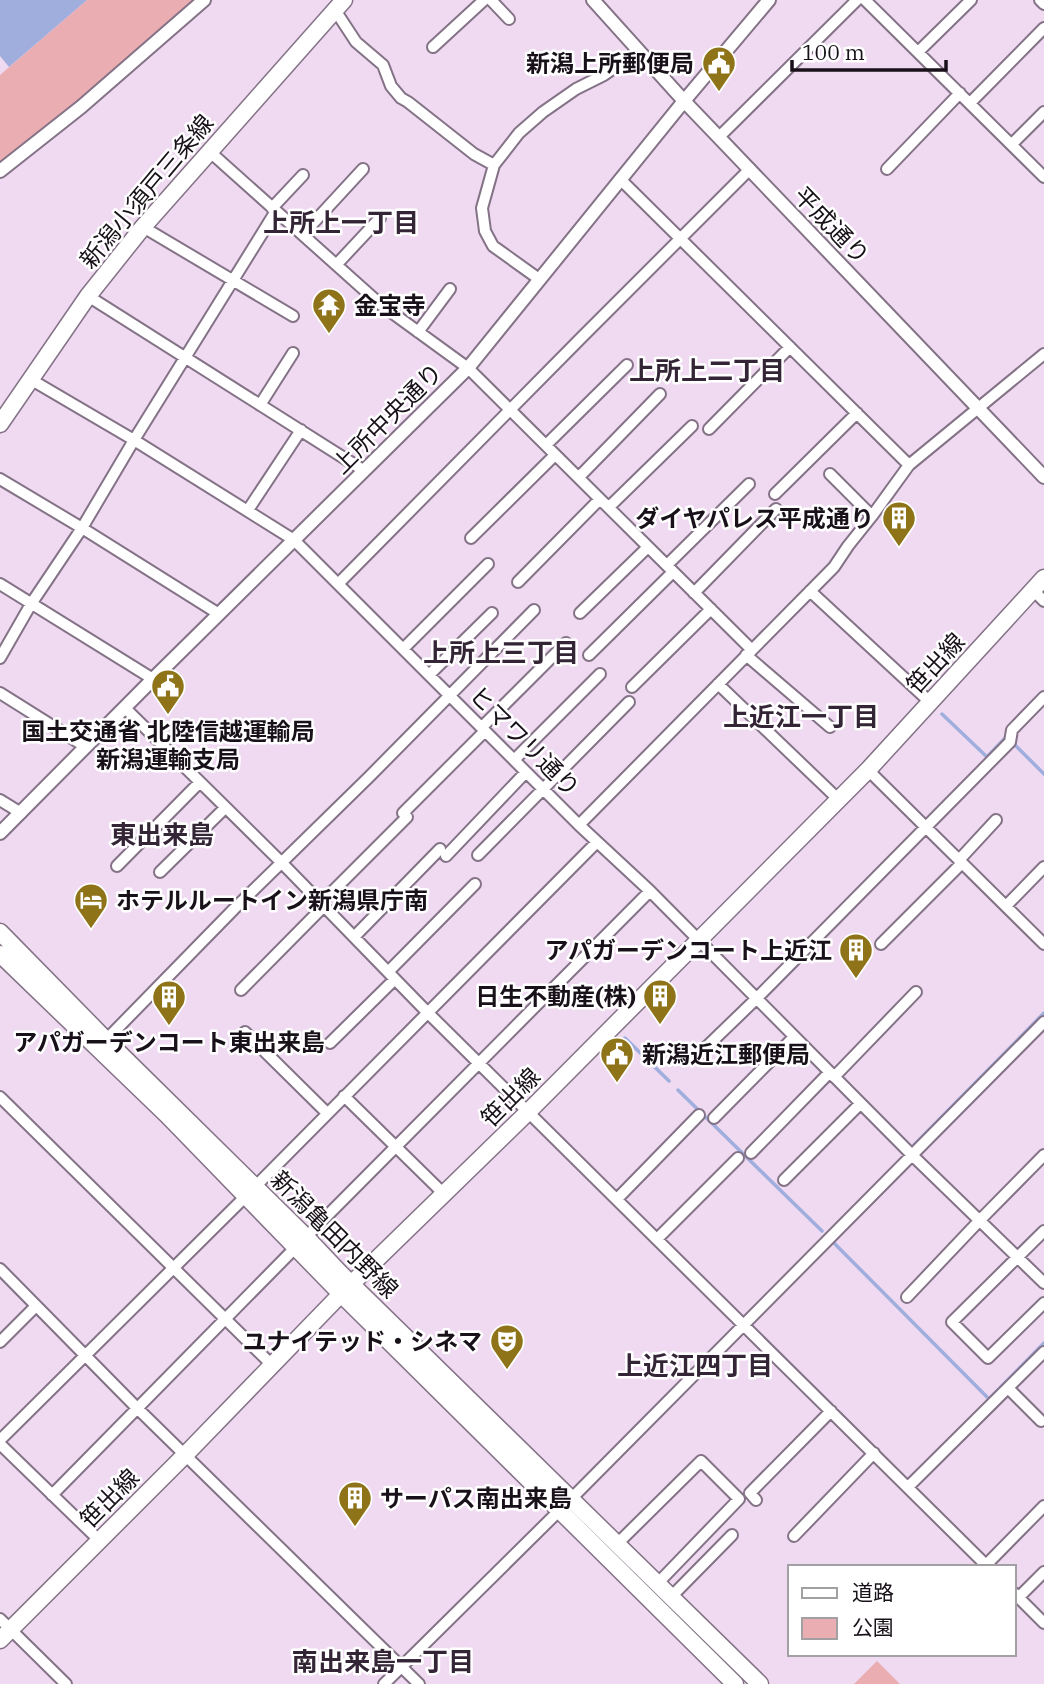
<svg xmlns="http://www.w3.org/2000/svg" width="1044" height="1684" font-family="'IBM Plex Serif','Noto Sans JP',serif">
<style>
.green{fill:#eaaeb2}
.water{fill:#a0aede}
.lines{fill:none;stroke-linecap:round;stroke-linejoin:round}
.stream{stroke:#a0aede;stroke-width:3.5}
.minor-casing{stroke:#847286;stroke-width:14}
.tertiary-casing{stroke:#847286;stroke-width:16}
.primary-casing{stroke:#847286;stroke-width:19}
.minor{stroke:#fff;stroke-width:10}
.tertiary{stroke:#fff;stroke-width:12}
.primary{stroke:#fff;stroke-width:16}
.labels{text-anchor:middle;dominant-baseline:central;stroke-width:5;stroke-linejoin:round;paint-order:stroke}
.poi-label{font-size:24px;font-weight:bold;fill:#181119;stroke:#fff;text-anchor:end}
.street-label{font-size:24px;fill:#181119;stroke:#fff}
.neighbourhood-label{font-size:26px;font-weight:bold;fill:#342536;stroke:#fff}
</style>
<rect width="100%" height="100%" fill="#efdaf1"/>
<path class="green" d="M87,0H199L0,166V75Z
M877,1661L900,1684H854Z"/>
<path class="water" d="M0,0H87L9,67L0,56Z"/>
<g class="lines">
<path class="stream" d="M942,714L987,757L1006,737
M1013,743L1044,774
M625,1038L669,1081
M678,1090L822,1231
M914,1145L1044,1013
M833,1242L989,1399L1044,1343"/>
<g class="minor-casing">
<path id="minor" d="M491,0L509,19
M865,0L1044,177
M1040,0L1044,4
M335,10L356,42L383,65L391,86L401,98L408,102L474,154L494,165
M433,47L484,0
M918,52L971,0
M970,103L1044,28
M719,137L857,0
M1012,144L1044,112
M209,151L380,304L468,368L751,649
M887,169L960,93
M620,179L909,465
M272,208L303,175
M143,227L293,316
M303,234L363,169
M337,264L380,218
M539,279L493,246L485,231L482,208L494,165L519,133L543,112L576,89L604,75L639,51
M88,296L363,470
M418,332L450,289
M30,379L134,440L294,540L579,825L650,891L912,1155L1044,1283
M260,405L293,353
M709,429L790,347
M546,445L627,365
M830,474L872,516
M579,477L660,394
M0,479L82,528L219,614
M775,494L857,413
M609,507L692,426
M248,510L301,430
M471,538L555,455
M667,565L749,484
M518,582L600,499
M0,584L153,679
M338,584L581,338L750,169
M1033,590L1044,601
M810,591L930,702
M694,593L776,509
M580,613L648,547
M403,649L488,564
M589,655L673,572
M746,655L830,727
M0,658L31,604L82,528L134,440L276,211
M429,675L492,613
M718,684L838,799
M632,687L711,609
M0,693L86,747
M125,708L282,863L427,1012L988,1567
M482,727L566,643
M514,760L600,674
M868,770L1044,944
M0,800L21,813
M403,813L485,731
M579,825L834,567L848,546L872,516L909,465L1044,354
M478,855L629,702
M446,856L526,772
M959,860L996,820
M117,866L200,782
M160,872L225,808
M321,903L407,817
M1006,906L1044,867
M354,937L440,849
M881,944L962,863
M388,972L475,884
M241,990L324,906
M245,1032L327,1113
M106,1040L234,909L369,777L534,610
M330,1043L395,979
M696,1057L756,999L1010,742L1012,730L1044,697
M834,1077L916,992
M344,1096L444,1194
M0,1097L271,1364
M714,1118L794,1037
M751,1153L829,1073
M784,1180L860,1104
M617,1199L699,1115
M1044,1231L952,1322L988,1358L1044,1303
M306,1237L650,891
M657,1239L738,1158
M0,1269L137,1408L419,1684
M907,1297L980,1220L1044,1155
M0,1342L36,1306
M1008,1388L1041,1421
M0,1440L245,1197L597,842
M0,1444L99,1540
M908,1487L1044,1352
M52,1495L295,1248
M756,1500L750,1493L831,1411
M794,1536L874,1453
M617,1544L701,1461L739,1499L657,1584
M986,1565L1044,1506
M1014,1593L1044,1623
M671,1597L732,1535
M1019,1597L1044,1572
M0,1619L66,1684
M384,1684L571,1499L1044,1022"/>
</g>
<g class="tertiary-casing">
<path id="tertiary" d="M593,0L684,101L1044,477
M0,171L81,107L204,0
M0,833L153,679L468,368L684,101L769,0"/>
</g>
<g class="primary-casing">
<path id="primary" d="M0,424L88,296L143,227L344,0
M0,932L106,1040L306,1237L341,1274L760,1684
M0,954L167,1115L341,1294L735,1684
M0,1640L186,1454L341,1294L528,1112L868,770L1044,578"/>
</g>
<use href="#minor" class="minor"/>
<use href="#tertiary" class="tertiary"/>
<use href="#primary" class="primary"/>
</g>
<defs>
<g id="civic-pin" transform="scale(1.75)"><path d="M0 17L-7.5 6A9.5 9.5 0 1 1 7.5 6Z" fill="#8e7318" stroke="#fff"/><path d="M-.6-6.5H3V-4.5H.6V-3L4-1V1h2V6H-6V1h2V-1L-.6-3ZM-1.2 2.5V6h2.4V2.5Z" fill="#fff"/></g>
<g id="temple-pin" transform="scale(1.75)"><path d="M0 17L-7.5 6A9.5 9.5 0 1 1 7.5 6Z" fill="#8e7318" stroke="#fff"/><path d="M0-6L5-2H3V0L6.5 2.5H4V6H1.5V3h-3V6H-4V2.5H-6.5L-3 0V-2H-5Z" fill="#fff"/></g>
<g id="building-pin" transform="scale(1.75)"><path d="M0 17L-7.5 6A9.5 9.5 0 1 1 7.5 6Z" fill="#8e7318" stroke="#fff"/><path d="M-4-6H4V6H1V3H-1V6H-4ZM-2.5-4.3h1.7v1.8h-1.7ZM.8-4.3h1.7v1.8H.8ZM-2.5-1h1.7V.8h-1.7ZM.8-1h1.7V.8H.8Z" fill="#fff"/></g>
<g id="hotel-pin" transform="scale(1.75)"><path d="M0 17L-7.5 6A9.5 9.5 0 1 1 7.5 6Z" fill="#8e7318" stroke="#fff"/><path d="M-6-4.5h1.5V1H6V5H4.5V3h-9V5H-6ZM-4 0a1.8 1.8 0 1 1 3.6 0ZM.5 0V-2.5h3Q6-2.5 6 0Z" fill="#fff"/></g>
<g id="theatre-pin" transform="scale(1.75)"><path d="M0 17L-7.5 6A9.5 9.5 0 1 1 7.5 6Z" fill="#8e7318" stroke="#fff"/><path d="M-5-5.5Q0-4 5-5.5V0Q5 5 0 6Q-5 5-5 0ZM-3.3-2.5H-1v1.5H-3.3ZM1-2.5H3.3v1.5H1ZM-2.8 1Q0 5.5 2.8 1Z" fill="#fff"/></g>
</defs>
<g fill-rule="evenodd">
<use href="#civic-pin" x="719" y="63"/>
<use href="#temple-pin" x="329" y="305"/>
<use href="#building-pin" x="899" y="518"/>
<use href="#civic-pin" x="168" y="686"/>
<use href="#hotel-pin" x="91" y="900"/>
<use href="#building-pin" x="856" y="950"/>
<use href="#building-pin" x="660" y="996"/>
<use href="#building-pin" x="169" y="997"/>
<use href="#civic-pin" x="617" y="1054"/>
<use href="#theatre-pin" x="507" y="1341"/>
<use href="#building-pin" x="355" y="1498"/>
</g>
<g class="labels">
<g class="poi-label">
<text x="694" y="63">新潟上所郵便局</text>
<text x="354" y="305" text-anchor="start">金宝寺</text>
<text x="874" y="518">ダイヤパレス平成通り</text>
<text x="168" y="731" text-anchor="middle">国土交通省 北陸信越運輸局<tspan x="168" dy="28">新潟運輸支局</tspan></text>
<text x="116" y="900" text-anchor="start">ホテルルートイン新潟県庁南</text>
<text x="832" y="950">アパガーデンコート上近江</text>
<text x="636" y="996">日生不動産(株)</text>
<text x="169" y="1042" text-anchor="middle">アパガーデンコート東出来島</text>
<text x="642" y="1054" text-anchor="start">新潟近江郵便局</text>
<text x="482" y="1341">ユナイテッド・シネマ</text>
<text x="380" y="1498" text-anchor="start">サーパス南出来島</text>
</g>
<g class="street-label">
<text transform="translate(146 191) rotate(-50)">新潟小須戸三条線</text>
<text transform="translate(832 225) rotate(46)">平成通り</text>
<text transform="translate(387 418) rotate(-45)">上所中央通り</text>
<text transform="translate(935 663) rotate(-47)">笹出線</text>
<text transform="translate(525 741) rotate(45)">ヒマワリ通り</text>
<text transform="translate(510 1097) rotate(-45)">笹出線</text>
<text transform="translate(335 1234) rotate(45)">新潟亀田内野線</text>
<text transform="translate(109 1498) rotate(-45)">笹出線</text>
</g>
<g class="neighbourhood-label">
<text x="341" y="222">上所上一丁目</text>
<text x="707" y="370">上所上二丁目</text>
<text x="501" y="652">上所上三丁目</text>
<text x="801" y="716">上近江一丁目</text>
<text x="162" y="834">東出来島</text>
<text x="695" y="1365">上近江四丁目</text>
<text x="383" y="1661">南出来島一丁目</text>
</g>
</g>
<rect x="788" y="1565" width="228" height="91" fill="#ffffff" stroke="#a3a0a3" stroke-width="2"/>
<rect x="802" y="1588" width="35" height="10" fill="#ffffff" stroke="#a3a0a3" stroke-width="2"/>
<text x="852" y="1600" font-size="21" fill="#181119">道路</text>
<rect x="802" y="1618" width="35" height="21" fill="#eaaeb2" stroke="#a3a0a3" stroke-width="2"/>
<text x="852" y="1635" font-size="21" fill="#181119">公園</text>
<path d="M792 60v10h154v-10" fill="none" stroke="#181119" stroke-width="3.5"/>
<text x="802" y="60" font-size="21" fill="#181119" stroke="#ffffff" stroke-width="5" paint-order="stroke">100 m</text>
</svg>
